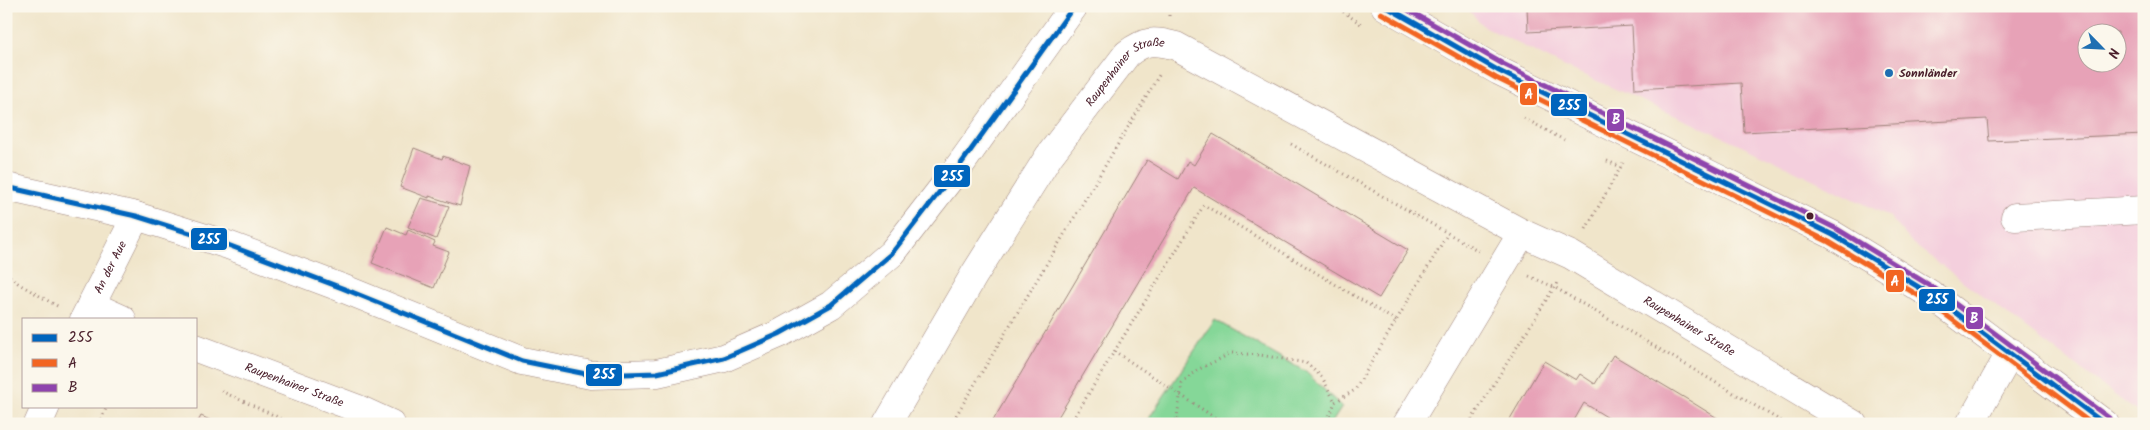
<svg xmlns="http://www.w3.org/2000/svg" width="2150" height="430" font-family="Kalam,sans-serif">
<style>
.built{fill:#f4cfdd;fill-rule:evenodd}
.green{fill:#85d798;stroke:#687b62}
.building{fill:#e7a2b7;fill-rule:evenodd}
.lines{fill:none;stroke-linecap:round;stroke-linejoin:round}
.minor-casing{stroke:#9d827a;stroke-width:29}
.path{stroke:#9d827a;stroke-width:3;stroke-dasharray:1 4;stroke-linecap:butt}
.minor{stroke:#fff;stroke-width:28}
.bus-1-casing{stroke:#fbf7ec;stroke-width:9}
.bus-2-casing{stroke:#fbf7ec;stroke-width:9}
.bus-3-casing{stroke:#fbf7ec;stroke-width:9}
.bus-1{stroke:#0065bd;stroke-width:5}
.bus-2{stroke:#f26522;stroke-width:5}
.bus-3{stroke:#8e44ad;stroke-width:5}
.poi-dot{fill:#1f6fb2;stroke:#fbf7ec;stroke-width:2}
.bus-dot{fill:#4a1f2b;stroke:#fbf7ec;stroke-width:2}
.labels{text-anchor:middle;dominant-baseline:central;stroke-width:5;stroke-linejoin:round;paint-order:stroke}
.poi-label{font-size:12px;font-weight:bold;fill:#4a1f2b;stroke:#fbf7ec;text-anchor:start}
.street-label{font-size:12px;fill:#4a1f2b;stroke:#fbf7ec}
.line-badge{stroke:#fbf7ec;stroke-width:2}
.badge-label{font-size:14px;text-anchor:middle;font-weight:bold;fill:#fff}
</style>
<rect width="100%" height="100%" fill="#fbf7ec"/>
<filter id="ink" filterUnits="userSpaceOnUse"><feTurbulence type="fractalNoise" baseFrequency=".02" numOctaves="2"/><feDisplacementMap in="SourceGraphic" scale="10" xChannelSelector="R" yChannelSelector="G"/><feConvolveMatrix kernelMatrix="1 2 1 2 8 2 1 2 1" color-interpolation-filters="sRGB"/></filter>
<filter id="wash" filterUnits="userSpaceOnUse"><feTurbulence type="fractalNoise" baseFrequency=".0096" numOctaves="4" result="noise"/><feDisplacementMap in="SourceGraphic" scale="20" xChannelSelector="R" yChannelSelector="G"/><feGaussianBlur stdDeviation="1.12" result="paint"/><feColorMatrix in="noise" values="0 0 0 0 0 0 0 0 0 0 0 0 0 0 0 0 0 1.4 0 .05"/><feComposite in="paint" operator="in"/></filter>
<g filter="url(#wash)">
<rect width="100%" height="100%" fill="#f0e5ca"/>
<path class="built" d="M1465,6H2144V417L1913,244L1889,216L1748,148L1561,65L1483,26ZM2088,32H2118V62H2088Z"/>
<path class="green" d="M1215,320L1306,372L1342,407L1331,424H1145Z"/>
<g id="blocks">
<path class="building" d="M1527,6H2144V134L1989,141L1987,119L1744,132L1741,83L1635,89L1632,26L1528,32ZM2088,32H2118V62H2088Z
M1213,134L1408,250L1379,298L1194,188L1054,424H991L1147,160L1178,179L1188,161L1194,165Z
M414,148L442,159L443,156L470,166L460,206L429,196V198L400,187Z
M421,198L449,206L436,239L408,227Z
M387,227L406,235L408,230L435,242L433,246L449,252L434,288L372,263Z
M1613,355L1690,401L1727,424H1618L1584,403L1572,424H1507L1544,361L1576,380L1580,374L1595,384Z
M201,416L219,424H197Z"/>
</g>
</g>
<g filter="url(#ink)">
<use href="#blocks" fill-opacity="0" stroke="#9d827a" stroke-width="1"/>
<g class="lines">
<g class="minor-casing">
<g id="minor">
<path d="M1385,6L1499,71L1833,235L1930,294L2105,424"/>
<path d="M6,187L136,216L228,245L342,288L522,361L591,375L657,373L724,358L779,334L831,305L892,253L958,168L1074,6"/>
<path d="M2015,217L2144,210"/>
<path d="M91,305L122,319"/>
<path id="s1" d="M84,319L136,216"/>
<path id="s2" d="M196,348L356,408L391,424"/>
<path d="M38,424L46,406"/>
<path id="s3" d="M887,424L974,275L1049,156L1127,54C1145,40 1154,40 1176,46L1522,233L1571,255L1853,424"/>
<path d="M1407,424L1522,233"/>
<path d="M1970,424L2011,352"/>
</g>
</g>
<path class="path" d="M1335,6L1361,24
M1169,16V9L1181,6
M1524,118L1564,140
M1291,144L1479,251
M1607,161L1621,167
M1586,229L1623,163
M6,273L19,284L59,307
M1529,276L1554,287L1786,424
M1114,351L1217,419L1247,421L1252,424
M221,391L293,424
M99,424L107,406
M951,424L1161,72
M1070,424L1204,205L1396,321
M1176,424L1182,384L1195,371L1232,353L1260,355L1306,363L1322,377L1335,402
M1324,424L1331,413L1335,402L1355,390L1447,235
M1469,424L1558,281"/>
<use href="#minor" class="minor"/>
<g class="bus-1-casing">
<path id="bus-1" d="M1385,6L1499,71L1833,235L1930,294L2105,424
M6,187L136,216L228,245L342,288L522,361L591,375L657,373L724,358L779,334L831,305L892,253L958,168L1074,6"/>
</g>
<g class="bus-2-casing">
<path id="bus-2" d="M1381,13L1496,78L1829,242L1926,300L2092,424"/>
</g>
<g class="bus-3-casing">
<path id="bus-3" d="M1401,6L1503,64L1837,229L1934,288L2109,418"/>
</g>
<use href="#bus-1" class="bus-1"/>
<use href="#bus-2" class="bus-2"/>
<use href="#bus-3" class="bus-3"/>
</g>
</g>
<circle class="poi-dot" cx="1889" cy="73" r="5"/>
<circle class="bus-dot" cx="1810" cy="216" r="4.5"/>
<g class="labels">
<g class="poi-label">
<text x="1899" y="73">Sonnländer</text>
</g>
<g class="street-label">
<text stroke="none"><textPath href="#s3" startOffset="430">Raupenhainer Straße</textPath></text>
<text stroke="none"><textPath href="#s1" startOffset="58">An der Aue</textPath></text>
<text stroke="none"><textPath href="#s3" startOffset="1079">Raupenhainer Straße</textPath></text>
<text stroke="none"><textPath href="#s2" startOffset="105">Raupenhainer Straße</textPath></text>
</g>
</g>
<g class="line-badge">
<rect x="1519" y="82" width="19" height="24" rx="5" fill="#f26522"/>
<rect x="1550" y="93" width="38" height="24" rx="5" fill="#0065bd"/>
<rect x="1606" y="108" width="19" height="24" rx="5" fill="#8e44ad"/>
<rect x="933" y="164" width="38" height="24" rx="5" fill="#0065bd"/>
<rect x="190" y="227" width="38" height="24" rx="5" fill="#0065bd"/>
<rect x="1885" y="269" width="20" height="24" rx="5" fill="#f26522"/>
<rect x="1918" y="288" width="38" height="24" rx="5" fill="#0065bd"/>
<rect x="1965" y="306" width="19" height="24" rx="5" fill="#8e44ad"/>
<rect x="585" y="363" width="38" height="24" rx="5" fill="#0065bd"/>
</g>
<g class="badge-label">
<text x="1529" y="99">A</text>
<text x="1569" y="110">255</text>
<text x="1616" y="124">B</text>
<text x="952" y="181">255</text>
<text x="209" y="244">255</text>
<text x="1895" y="286">A</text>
<text x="1937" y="304">255</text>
<text x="1974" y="323">B</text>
<text x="604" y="379">255</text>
</g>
<rect width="2150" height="430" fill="none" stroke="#fbf7ec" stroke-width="25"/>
<rect x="22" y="318" width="175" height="90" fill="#fbf7ec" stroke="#b4a19f"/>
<rect x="32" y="334" width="25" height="8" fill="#0065bd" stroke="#b4a19f"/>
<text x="68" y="342" font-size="15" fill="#4a1f2b">255</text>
<rect x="32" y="359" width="25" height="8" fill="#f26522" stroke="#b4a19f"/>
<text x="68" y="368" font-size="15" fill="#4a1f2b">A</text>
<rect x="32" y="384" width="25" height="8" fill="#8e44ad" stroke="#b4a19f"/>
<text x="68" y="392" font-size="15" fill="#4a1f2b">B</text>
<g transform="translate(2102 48) rotate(114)"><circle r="24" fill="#fbf7ec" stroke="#b4a19f"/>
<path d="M0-4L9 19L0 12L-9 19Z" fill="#1f6fb2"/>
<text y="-8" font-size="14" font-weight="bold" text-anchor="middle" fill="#4a1f2b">N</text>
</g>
</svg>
